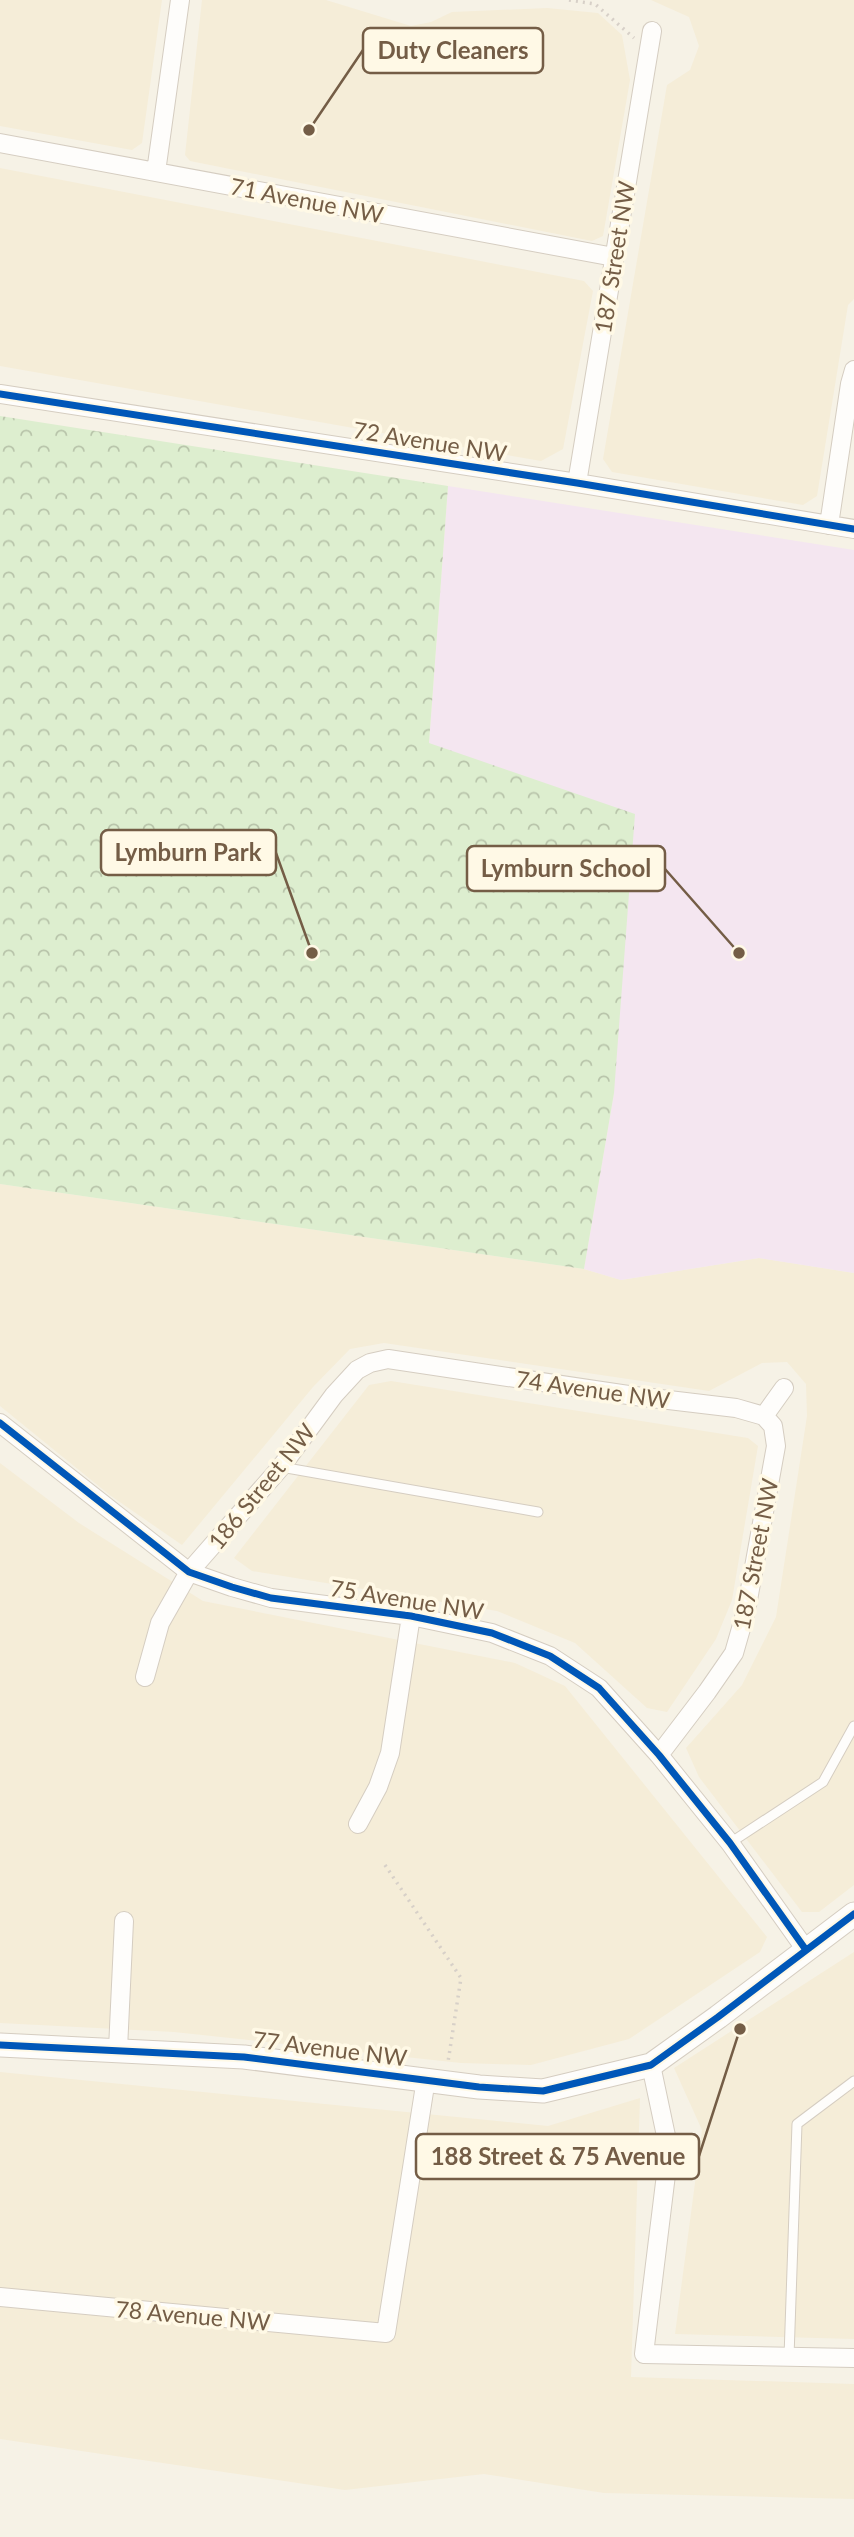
<svg xmlns="http://www.w3.org/2000/svg" width="854" height="2537" font-family="Lato,sans-serif">
<style>
.residential{fill:#f5edd8}
.education{fill:#f4e6f0}
.park{fill:url(#park-crowns)}
.lines{fill:none;stroke-linecap:round;stroke-linejoin:round}
.service-casing{stroke:#d5cdc1;stroke-width:11}
.minor-casing{stroke:#d5cdc1;stroke-width:20}
.tertiary-casing{stroke:#d5cdc1;stroke-width:25}
.path{stroke:#d7d0c8;stroke-width:3.5;stroke-dasharray:2 5;stroke-linecap:butt}
.service{stroke:#fefdfb;stroke-width:9}
.minor{stroke:#fefdfb;stroke-width:18}
.tertiary{stroke:#fefdfb;stroke-width:23}
.cycleway-casing{stroke:#fff9e6;stroke-width:11}
.cycleway{stroke:#0057b8;stroke-width:7}
.labels{text-anchor:middle;dominant-baseline:central;stroke-width:7;stroke-linejoin:round;paint-order:stroke}
.street-label{font-size:23px;fill:#745d46;stroke:#fff9e6}
.leader{fill:none;stroke:#745d46;stroke-width:2.5}
.callout-dot{fill:#745d46;stroke:#fff9e6;stroke-width:2.5}
.callout{fill:#fff9e6;stroke:#745d46;stroke-width:2.5}
.callout-label{font-size:24px;text-anchor:middle;font-weight:bold;fill:#745d46}
</style>
<defs>
<pattern id="park-crowns" width="20" height="18" patternUnits="userSpaceOnUse" patternTransform="scale(1.75)"><rect width="20" height="18" fill="#ddeecf"/><path d="M2 6a3 3 0 1 1 6 0M12 15a3 3 0 1 1 6 0" fill="none" stroke="#b8c4aa"/></pattern>
</defs>
<rect width="100%" height="100%" fill="#f6f2e6"/>
<path class="residential" d="M0,0H162L142,143L132,150L0,126Z
M202,0H326L411,26L431,22L452,12L547,8L598,13L622,35L630,80L603,236L592,241L190,161L185,155Z
M651,0H854V299L848,305L817,496L803,505L612,472L603,459L667,85L690,70L699,46L689,17Z
M0,168L584,281L593,291L563,449L541,461L0,366Z
M0,1184L584,1269L621,1280L759,1258L854,1273V1885L819,1912H802L699,1777L686,1748L742,1685L776,1617L807,1416L806,1384L787,1362L762,1363L709,1391L384,1343L350,1349L313,1387L182,1545L111,1496L0,1406Z
M391,1381L748,1438L758,1446L732,1600L716,1639L667,1712L647,1708L575,1643L497,1611L252,1571L234,1558L369,1385Z
M0,1463L79,1523L203,1601L515,1663L565,1686L767,1937L760,1952L629,2039L531,2065L461,2063L174,2032L0,2023Z
M854,1952V2339L675,2334L702,2130L674,2068Z
M0,2072L548,2126L640,2098L631,2377L854,2384V2499L604,2493L484,2474L345,2490L0,2439Z"/>
<path class="education" d="M448,486L854,550V1273L759,1258L621,1280L584,1269L614,1093L429,743Z"/>
<path class="park" d="M0,416L448,486L429,743L635,814L614,1093L584,1269L0,1184Z"/>
<g class="lines">
<g class="service-casing">
<path id="service" d="M281,1467L538,1512
M730,1843L823,1782L854,1726
M789,2357L797,2124L854,2081"/>
</g>
<g class="minor-casing">
<path id="minor" d="M0,143L614,257
M156,172L180,0
M0,394L577,483L854,529
M577,483L652,31
M829,525L850,384L854,370
M0,1423L189,1572L232,1587L271,1598L411,1616L492,1633L550,1656L599,1688L659,1755L730,1843L806,1950
M145,1677L160,1623L189,1572L281,1467L334,1395L357,1370L370,1363L388,1359L635,1396L736,1408L764,1416L784,1388
M659,1755L707,1692L734,1653L746,1611L776,1446L773,1426L764,1416
M358,1824L378,1787L390,1753L411,1616
M118,2049L124,1921
M651,2065L669,2150L644,2354L854,2358
M0,2297L386,2333L426,2079"/>
</g>
<g class="tertiary-casing">
<path id="tertiary" d="M0,2045L244,2057L479,2087L543,2091L651,2065L718,2017L854,1914"/>
</g>
<path class="path" d="M569,0L595,4L634,38
M385,1865L461,1978L448,2062"/>
<use href="#service" class="service"/>
<use href="#minor" class="minor"/>
<use href="#tertiary" class="tertiary"/>
<g class="cycleway-casing">
<path id="cycleway" d="M0,394L577,483L854,529
M0,1423L189,1572L232,1587L271,1598L411,1616L492,1633L550,1656L599,1688L659,1755L730,1843L806,1950
M0,2045L244,2057L479,2087L543,2091L651,2065L718,2017L854,1914"/>
</g>
<use href="#cycleway" class="cycleway"/>
</g>
<g class="labels">
<g class="street-label">
<text transform="translate(307 200) rotate(11)">71 Avenue NW</text>
<text transform="translate(614 257) rotate(-81)">187 Street NW</text>
<text transform="translate(430 441) rotate(9)">72 Avenue NW</text>
<text transform="translate(593 1389) rotate(8)">74 Avenue NW</text>
<text transform="translate(261 1486) rotate(-51)">186 Street NW</text>
<text transform="translate(755 1554) rotate(-79)">187 Street NW</text>
<text transform="translate(407 1599) rotate(9)">75 Avenue NW</text>
<text transform="translate(330 2048) rotate(7)">77 Avenue NW</text>
<text transform="translate(193 2315) rotate(5)">78 Avenue NW</text>
</g>
</g>
<path class="leader" d="M309 130L363 50M312 953L276 853M739 953L665 869M740 2029L699 2156"/>
<g class="callout-dot">
<circle cx="309" cy="130" r="7"/>
<circle cx="312" cy="953" r="7"/>
<circle cx="739" cy="953" r="7"/>
<circle cx="740" cy="2029" r="7"/>
</g>
<g class="callout">
<rect x="363" y="28" width="180" height="45" rx="7"/>
<rect x="101" y="830" width="175" height="45" rx="7"/>
<rect x="467" y="846" width="198" height="45" rx="7"/>
<rect x="416" y="2134" width="283" height="45" rx="7"/>
</g>
<g class="callout-label">
<text x="453" y="59">Duty Cleaners</text>
<text x="188" y="861">Lymburn Park</text>
<text x="566" y="877">Lymburn School</text>
<text x="558" y="2165">188 Street &amp; 75 Avenue</text>
</g>
</svg>
